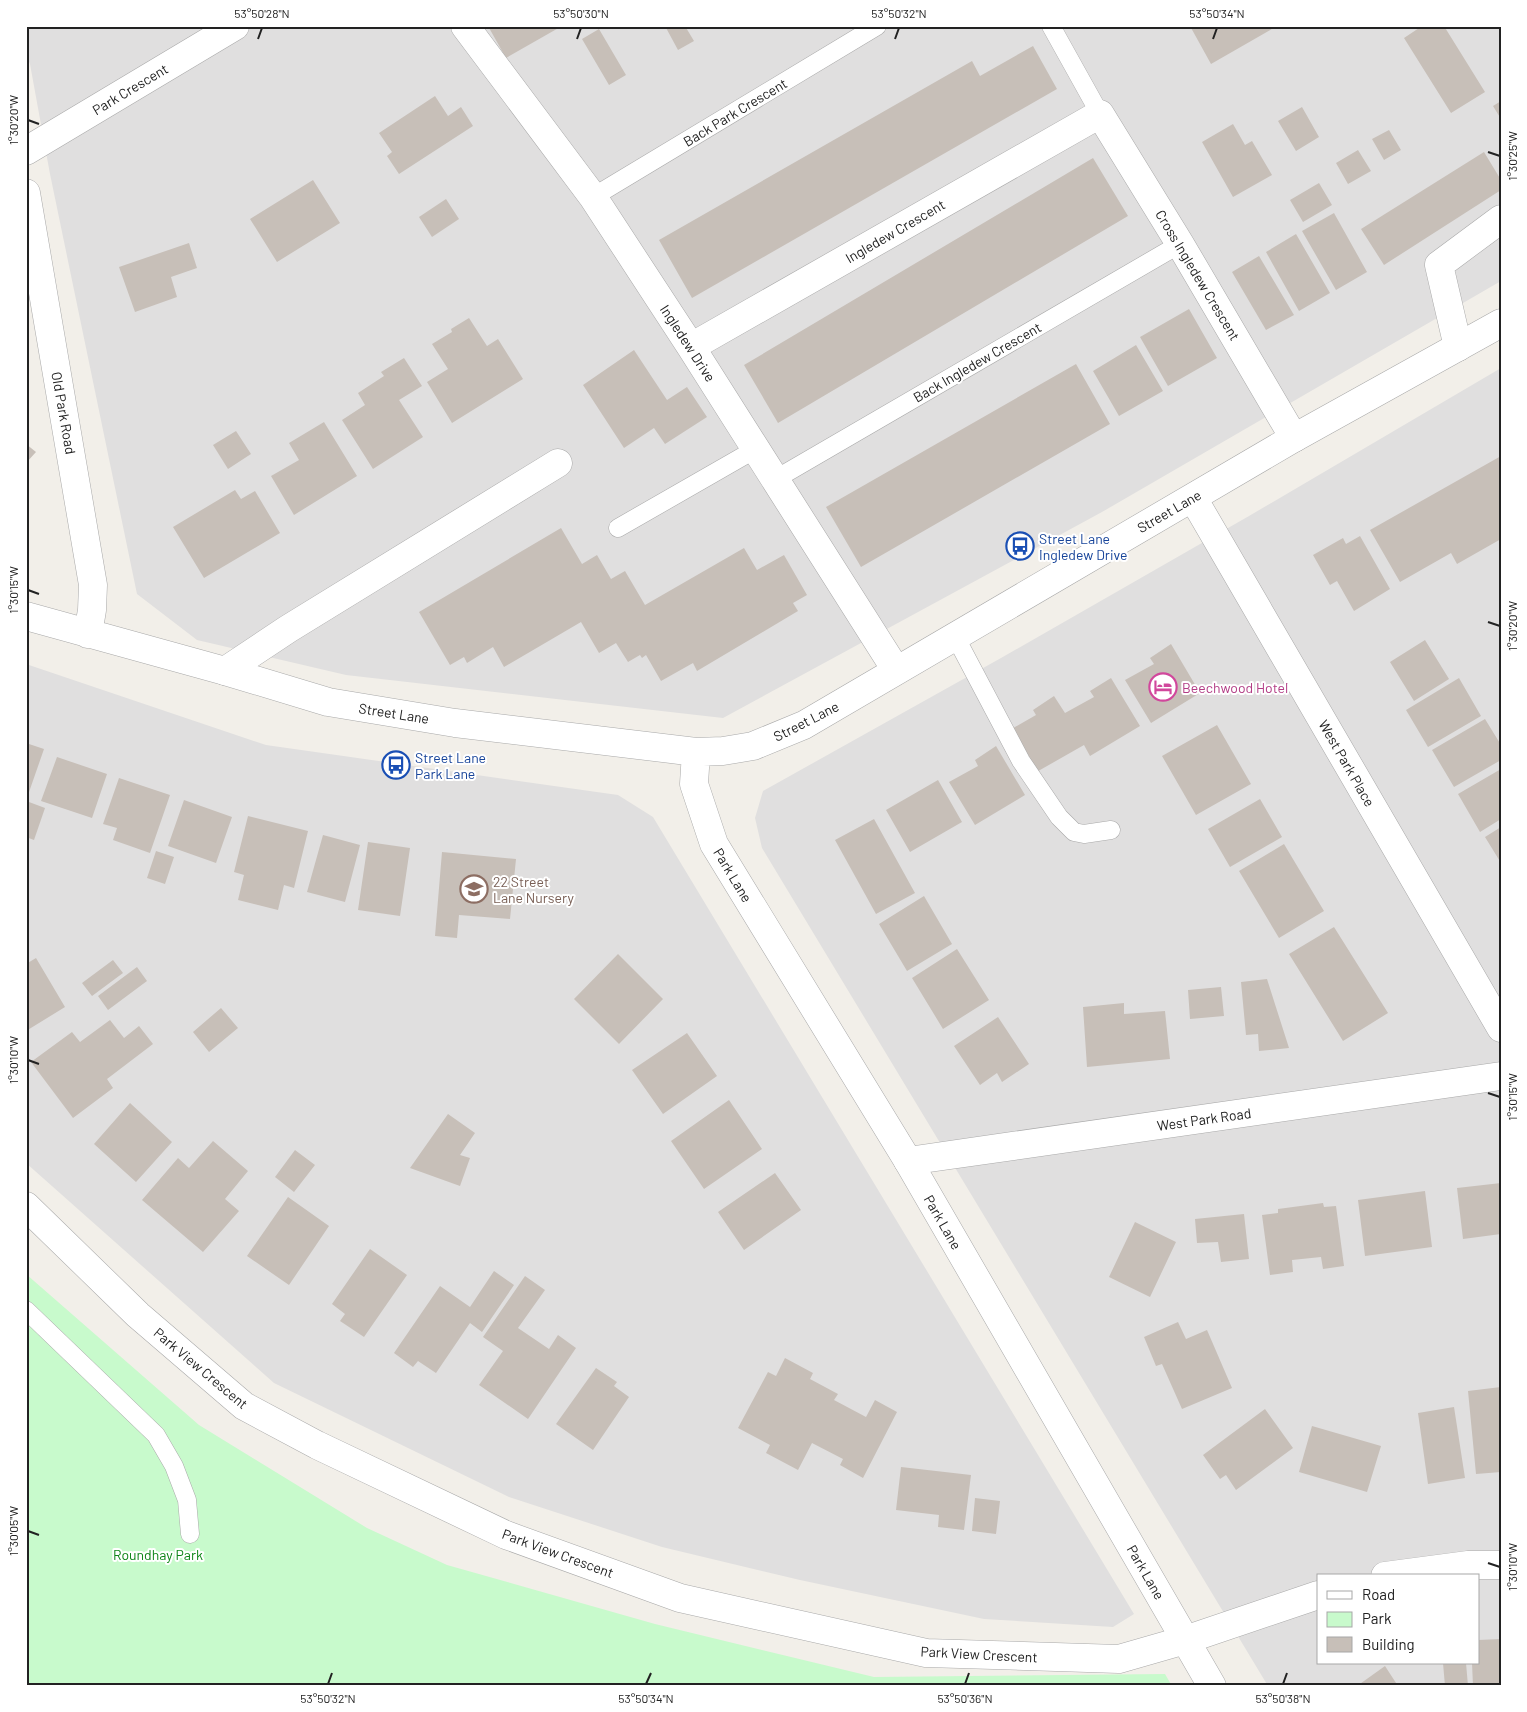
<svg xmlns="http://www.w3.org/2000/svg" width="1527" height="1712" font-family="Barlow,sans-serif">
<style>
.residential{fill:#e0dfdf;fill-rule:evenodd}
.park{fill:#c8facc}
.building{fill:#c7bfb8}
.lines{fill:none;stroke-linecap:round;stroke-linejoin:round}
.service-casing{stroke:#a9a9a9;stroke-width:19}
.minor-casing{stroke:#a9a9a9;stroke-width:29}
.tertiary-casing{stroke:#a9a9a9;stroke-width:29}
.service{stroke:#fff;stroke-width:18}
.minor{stroke:#fff;stroke-width:28}
.tertiary{stroke:#fff;stroke-width:28}
.ticks{fill:none;stroke:#222;stroke-width:2}
.labels{text-anchor:middle;dominant-baseline:central;stroke-width:4;stroke-linejoin:round;paint-order:stroke}
.street-label{font-size:14px;fill:#222;stroke:#fff}
.transit-label{font-size:14px;fill:#164399;stroke:#fff;text-anchor:start}
.hotel-label{font-size:14px;fill:#b23c85;stroke:#fff;text-anchor:start}
.education-label{font-size:14px;fill:#785e54;stroke:#fff;text-anchor:start}
.park-label{font-size:14px;fill:#0c8416;stroke:#fff}
.neatline{fill:none;stroke:#222;stroke-width:2}
.ticks-label{font-size:12px;text-anchor:middle;fill:#222}
</style>
<rect width="100%" height="100%" fill="#f2efe9"/>
<path class="residential" d="M26,26H1501V281L1102,512L723,718L346,675L197,640L137,594L50,174L30,64L26,55Z
M1501,368V1686H1268L762,848L755,818L763,791L1001,658L1249,516ZM1318,1576H1478V1663H1318Z
M26,664L266,745L618,795L653,817L1134,1614L1113,1627L984,1619L800,1580L662,1547L509,1497L274,1383L26,1163Z"/>
<path class="park" d="M26,1274L199,1425L367,1528L447,1565L655,1624L874,1677L1165,1674L1172,1686H26Z"/>
<path class="building" d="M488,26H562L506,58Z
M665,26H685L694,41L678,50Z
M1190,26H1277L1211,64Z
M1422,26H1444L1485,92L1451,113L1404,38Z
M599,29L626,75L609,85L582,39Z
M1033,46L1057,89L692,298L659,240L972,61L980,76Z
M435,96L448,116L461,107L473,126L399,174L387,156L392,152L379,133Z
M1501,101V119L1493,106Z
M1302,107L1319,137L1296,151L1278,121Z
M1233,124L1245,145L1252,141L1272,175L1233,197L1202,142Z
M1389,130L1401,150L1384,160L1372,139Z
M1358,150L1371,171L1348,184L1336,163Z
M1484,152L1501,180V190L1384,265L1361,229Z
M1093,158L1128,216L778,423L744,365Z
M313,180L340,223L277,262L250,219Z
M1319,183L1332,205L1303,222L1290,200Z
M446,199L459,219L432,237L419,217Z
M1334,213L1367,272L1336,290L1302,231Z
M1296,234L1330,293L1299,311L1266,252Z
M189,243L197,268L171,277L177,297L135,312L119,267Z
M1259,256L1294,315L1266,330L1232,272Z
M1189,309L1217,358L1168,386L1140,337Z
M469,318L487,346L498,339L523,379L452,423L427,382L448,369L432,344L452,332L451,329Z
M1136,345L1163,391L1119,416L1093,371Z
M634,350L667,400L687,387L707,417L665,444L654,428L624,448L583,385Z
M404,358L422,386L399,400L423,437L373,469L342,420L365,405L358,393L384,376L381,372Z
M1076,364L1110,424L861,567L826,507Z
M324,422L357,476L294,515L271,476L299,460L289,443Z
M236,431L251,454L228,469L213,445Z
M26,444L36,452L26,463Z
M1501,456V524L1499,525L1501,539L1457,564L1451,553L1400,582L1370,530Z
M235,490L241,499L255,491L280,533L204,578L173,527Z
M561,528L582,564L597,555L611,579L625,571L645,605L744,548L757,570L784,555L807,595L793,603L798,611L697,671L693,663L661,681L646,655L642,658L640,655L628,662L616,643L599,653L581,622L504,667L493,647L467,663L464,657L450,665L419,612Z
M1360,536L1390,589L1354,611L1337,581L1330,585L1313,555L1343,538L1346,544Z
M1425,640L1449,679L1414,701L1390,662Z
M1171,644L1200,693L1151,723L1125,680L1154,664L1150,658Z
M1111,678L1140,726L1090,756L1084,745L1033,774L1008,731L1036,715L1033,710L1054,696L1065,713L1094,697L1090,691Z
M1459,678L1481,716L1428,747L1406,710Z
M1485,719L1501,745V760L1454,787L1432,750Z
M1217,725L1251,784L1196,815L1162,756Z
M26,743L44,749L28,795H26Z
M996,746L1025,795L975,825L949,782L978,766L975,760Z
M57,757L107,774L92,818L41,801Z
M1501,769V819L1480,832L1458,794Z
M119,778L170,795L150,853L113,840L117,828L103,824Z
M938,780L962,822L910,852L886,810Z
M1260,799L1282,837L1230,867L1208,829Z
M184,800L232,817L216,863L168,846Z
M29,802L45,808L34,840L26,837V810Z
M248,816L308,831L294,888L284,885L278,910L238,900L244,875L234,872Z
M874,819L915,893L876,914L835,840Z
M1501,827V863L1485,837Z
M323,835L360,845L345,902L307,892Z
M368,842L410,848L400,916L358,910Z
M1284,844L1324,911L1279,938L1239,871Z
M156,851L174,857L165,884L147,878Z
M442,852L516,859L510,919L459,915L457,938L435,936Z
M924,896L952,944L907,971L879,924Z
M1334,927L1388,1013L1343,1041L1289,954Z
M957,949L989,1000L943,1029L912,978Z
M618,954L663,999L619,1044L574,999Z
M36,958L65,1007L26,1031V964Z
M113,960L123,973L92,996L82,983Z
M137,967L147,981L108,1010L98,996Z
M1267,979L1289,1048L1259,1051L1258,1034L1246,1035L1241,982Z
M1221,987L1224,1016L1190,1019L1188,990Z
M1124,1003V1014L1165,1011L1170,1059L1087,1067L1083,1007Z
M221,1008L238,1028L209,1052L193,1032Z
M998,1017L1029,1064L1002,1082L997,1073L980,1085L954,1046Z
M110,1020L124,1038L139,1026L153,1044L107,1079L113,1088L73,1118L31,1062L72,1032L80,1042Z
M687,1033L717,1076L663,1114L632,1070Z
M729,1100L762,1149L704,1189L671,1141Z
M130,1103L172,1142L136,1182L94,1144Z
M448,1114L475,1133L460,1155L470,1158L460,1186L410,1168Z
M213,1141L248,1171L225,1199L239,1211L203,1252L142,1200L178,1158L189,1168Z
M295,1150L315,1165L294,1192L275,1177Z
M775,1173L801,1210L744,1250L718,1212Z
M1501,1183V1234L1463,1239L1457,1188Z
M1425,1191L1432,1247L1365,1256L1358,1200Z
M288,1197L329,1226L289,1285L247,1256Z
M1323,1203L1324,1207L1336,1206L1344,1266L1323,1269L1321,1257L1292,1260L1293,1272L1270,1275L1262,1215L1278,1213V1209Z
M1244,1214L1249,1259L1221,1262L1218,1242L1197,1243L1195,1219Z
M1135,1222L1176,1242L1150,1297L1109,1277Z
M370,1249L407,1275L364,1337L340,1321L345,1314L332,1304Z
M494,1271L514,1285L482,1332L470,1323L436,1373L418,1361L413,1367L394,1353L440,1286L470,1307Z
M525,1276L545,1290L518,1328L549,1349L558,1335L576,1348L528,1419L479,1385L503,1351L483,1337Z
M1178,1322L1186,1339L1207,1330L1232,1388L1182,1409L1162,1364L1156,1366L1144,1337Z
M785,1358L813,1373L810,1379L838,1394L834,1400L866,1417L875,1400L897,1412L863,1478L840,1465L843,1459L812,1443L798,1470L766,1453L770,1445L738,1428L768,1372L776,1376Z
M596,1368L617,1382L614,1386L629,1397L593,1450L556,1424Z
M1501,1387V1472L1476,1474L1468,1391Z
M1454,1407L1465,1478L1428,1484L1418,1413Z
M1265,1409L1293,1448L1236,1490L1226,1475L1220,1479L1203,1455Z
M1312,1426L1381,1446L1367,1492L1299,1472Z
M901,1467L971,1475L964,1530L938,1527L939,1515L896,1510Z
M975,1498L1000,1501L996,1534L972,1531Z
M1501,1639V1686H1473L1472,1663H1478V1640Z
M1443,1663H1466L1468,1686H1445Z
M1385,1666L1398,1686H1357Z"/>
<g class="lines">
<g class="service-casing">
<path id="service" d="M1051,26L1100,114
M593,197L877,26
M774,480L1180,244
M618,528L754,450
M955,636L1021,761L1059,817L1074,832L1084,834L1111,830
M26,1310L156,1435L174,1466L187,1500L190,1534"/>
</g>
<g class="minor-casing">
<path id="minor" d="M465,26L593,197L691,347L896,670
M26,151L235,26
M691,347L1100,114L1180,244L1294,438
M1458,347L1439,265L1501,219
M1193,498L1501,1028
M225,671L288,629L558,463
M908,1161L1501,1076
M26,1206L138,1315L244,1406L317,1445L506,1535L680,1598L926,1653L1119,1659L1185,1640L1318,1595
M1385,1576L1468,1565H1501"/>
</g>
<g class="tertiary-casing">
<path id="tertiary" d="M26,193L93,585L92,610L88,634
M26,616L225,671L328,702L455,723L696,752L723,751L753,746L804,725L1294,438L1501,323
M696,752L694,784L714,844L908,1161L1212,1686"/>
</g>
<use href="#service" class="service"/>
<use href="#minor" class="minor"/>
<use href="#tertiary" class="tertiary"/>
</g>
<path class="ticks" d="M258,39L262,28M577,39L581,28M895,39L899,28M1213,39L1217,28M28,120L39,124M1488,152L1500,156M28,590L39,594M1488,622L1500,626M28,1060L39,1064M1488,1093L1500,1097M28,1531L39,1535M1488,1563L1500,1567M328,1684L332,1673M646,1684L651,1673M965,1684L969,1673M1283,1684L1287,1673"/>
<defs>
<g id="bus-ring" transform="scale(1.4375)"><circle r="9.5" fill="#fff" stroke="#1a4fb4" stroke-width="1.5"/><path d="M-5-6H5V4H4V6H2V4H-2V6H-4V4H-5ZM-3.5-4V0h7V-4ZM-3.5 1.2v1.5H-2V1.2ZM2 1.2v1.5H3.5V1.2Z" fill="#1a4fb4"/></g>
<g id="hotel-ring" transform="scale(1.4375)"><circle r="9.5" fill="#fff" stroke="#d1479c" stroke-width="1.5"/><path d="M-6-4.5h1.5V1H6V5H4.5V3h-9V5H-6ZM-4 0a1.8 1.8 0 1 1 3.6 0ZM.5 0V-2.5h3Q6-2.5 6 0Z" fill="#d1479c"/></g>
<g id="school-ring" transform="scale(1.4375)"><circle r="9.5" fill="#fff" stroke="#8d6e63" stroke-width="1.5"/><path d="M0-5L7-2L0 1L-7-2ZM-4 1L0 2.5L4 1V4Q0 6-4 4Z" fill="#8d6e63"/></g>
</defs>
<g fill-rule="evenodd">
<use href="#bus-ring" x="1020" y="546"/>
<use href="#hotel-ring" x="1163" y="687"/>
<use href="#bus-ring" x="396" y="765"/>
<use href="#school-ring" x="474" y="889"/>
</g>
<g class="labels">
<g class="street-label">
<text transform="translate(130 89) rotate(-31)">Park Crescent</text>
<text transform="translate(735 112) rotate(-31)">Back Park Crescent</text>
<text transform="translate(895 231) rotate(-30)">Ingledew Crescent</text>
<text transform="translate(1198 275) rotate(59)">Cross Ingledew Crescent</text>
<text transform="translate(688 343) rotate(57)">Ingledew Drive</text>
<text transform="translate(977 362) rotate(-30)">Back Ingledew Crescent</text>
<text transform="translate(64 413) rotate(80)">Old Park Road</text>
<text transform="translate(1169 511) rotate(-30)">Street Lane</text>
<text transform="translate(394 713) rotate(9)">Street Lane</text>
<text transform="translate(806 721) rotate(-27)">Street Lane</text>
<text transform="translate(1347 763) rotate(60)">West Park Place</text>
<text transform="translate(733 875) rotate(59)">Park Lane</text>
<text transform="translate(1204 1119) rotate(-8)">West Park Road</text>
<text transform="translate(943 1222) rotate(60)">Park Lane</text>
<text transform="translate(201 1368) rotate(40)">Park View Crescent</text>
<text transform="translate(558 1553) rotate(20)">Park View Crescent</text>
<text transform="translate(1146 1572) rotate(60)">Park Lane</text>
<text transform="translate(979 1654) rotate(3)">Park View Crescent</text>
</g>
<g class="transit-label">
<text x="1039" y="538">Street Lane<tspan x="1039" dy="16">Ingledew Drive</tspan></text>
<text x="415" y="757">Street Lane<tspan x="415" dy="16">Park Lane</tspan></text>
</g>
<g class="hotel-label">
<text x="1182" y="687">Beechwood Hotel</text>
</g>
<g class="education-label">
<text x="493" y="881">22 Street<tspan x="493" dy="16">Lane Nursery</tspan></text>
</g>
<g class="park-label">
<text x="158" y="1554">Roundhay Park</text>
</g>
</g>
<rect width="1527" height="1712" fill="none" stroke="#ffffff" stroke-width="55"/>
<rect x="1317" y="1574" width="162" height="90" fill="#ffffff" stroke="#a7a7a7"/>
<rect x="1327" y="1591" width="25" height="8" fill="#ffffff" stroke="#a7a7a7"/>
<text x="1362" y="1600" font-size="15" fill="#222222">Road</text>
<rect x="1327" y="1612" width="25" height="15" fill="#c8facc" stroke="#a7a7a7"/>
<text x="1362" y="1624" font-size="15" fill="#222222">Park</text>
<rect x="1327" y="1637" width="25" height="15" fill="#c7bfb8" stroke="#a7a7a7"/>
<text x="1362" y="1650" font-size="15" fill="#222222">Building</text>
<rect x="28" y="28" width="1472" height="1656" class="neatline"/>
<g class="ticks-label">
<text x="262" y="18">53°50'28"N</text>
<text x="581" y="18">53°50'30"N</text>
<text x="899" y="18">53°50'32"N</text>
<text x="1217" y="18">53°50'34"N</text>
<text transform="translate(14 120) rotate(-90)" y="4">1°30'20"W</text>
<text transform="translate(1513 156) rotate(-90)" y="4">1°30'25"W</text>
<text transform="translate(14 590) rotate(-90)" y="4">1°30'15"W</text>
<text transform="translate(1513 626) rotate(-90)" y="4">1°30'20"W</text>
<text transform="translate(14 1060) rotate(-90)" y="4">1°30'10"W</text>
<text transform="translate(1513 1097) rotate(-90)" y="4">1°30'15"W</text>
<text transform="translate(14 1531) rotate(-90)" y="4">1°30'05"W</text>
<text transform="translate(1513 1567) rotate(-90)" y="4">1°30'10"W</text>
<text x="328" y="1703">53°50'32"N</text>
<text x="646" y="1703">53°50'34"N</text>
<text x="965" y="1703">53°50'36"N</text>
<text x="1283" y="1703">53°50'38"N</text>
</g>
</svg>
